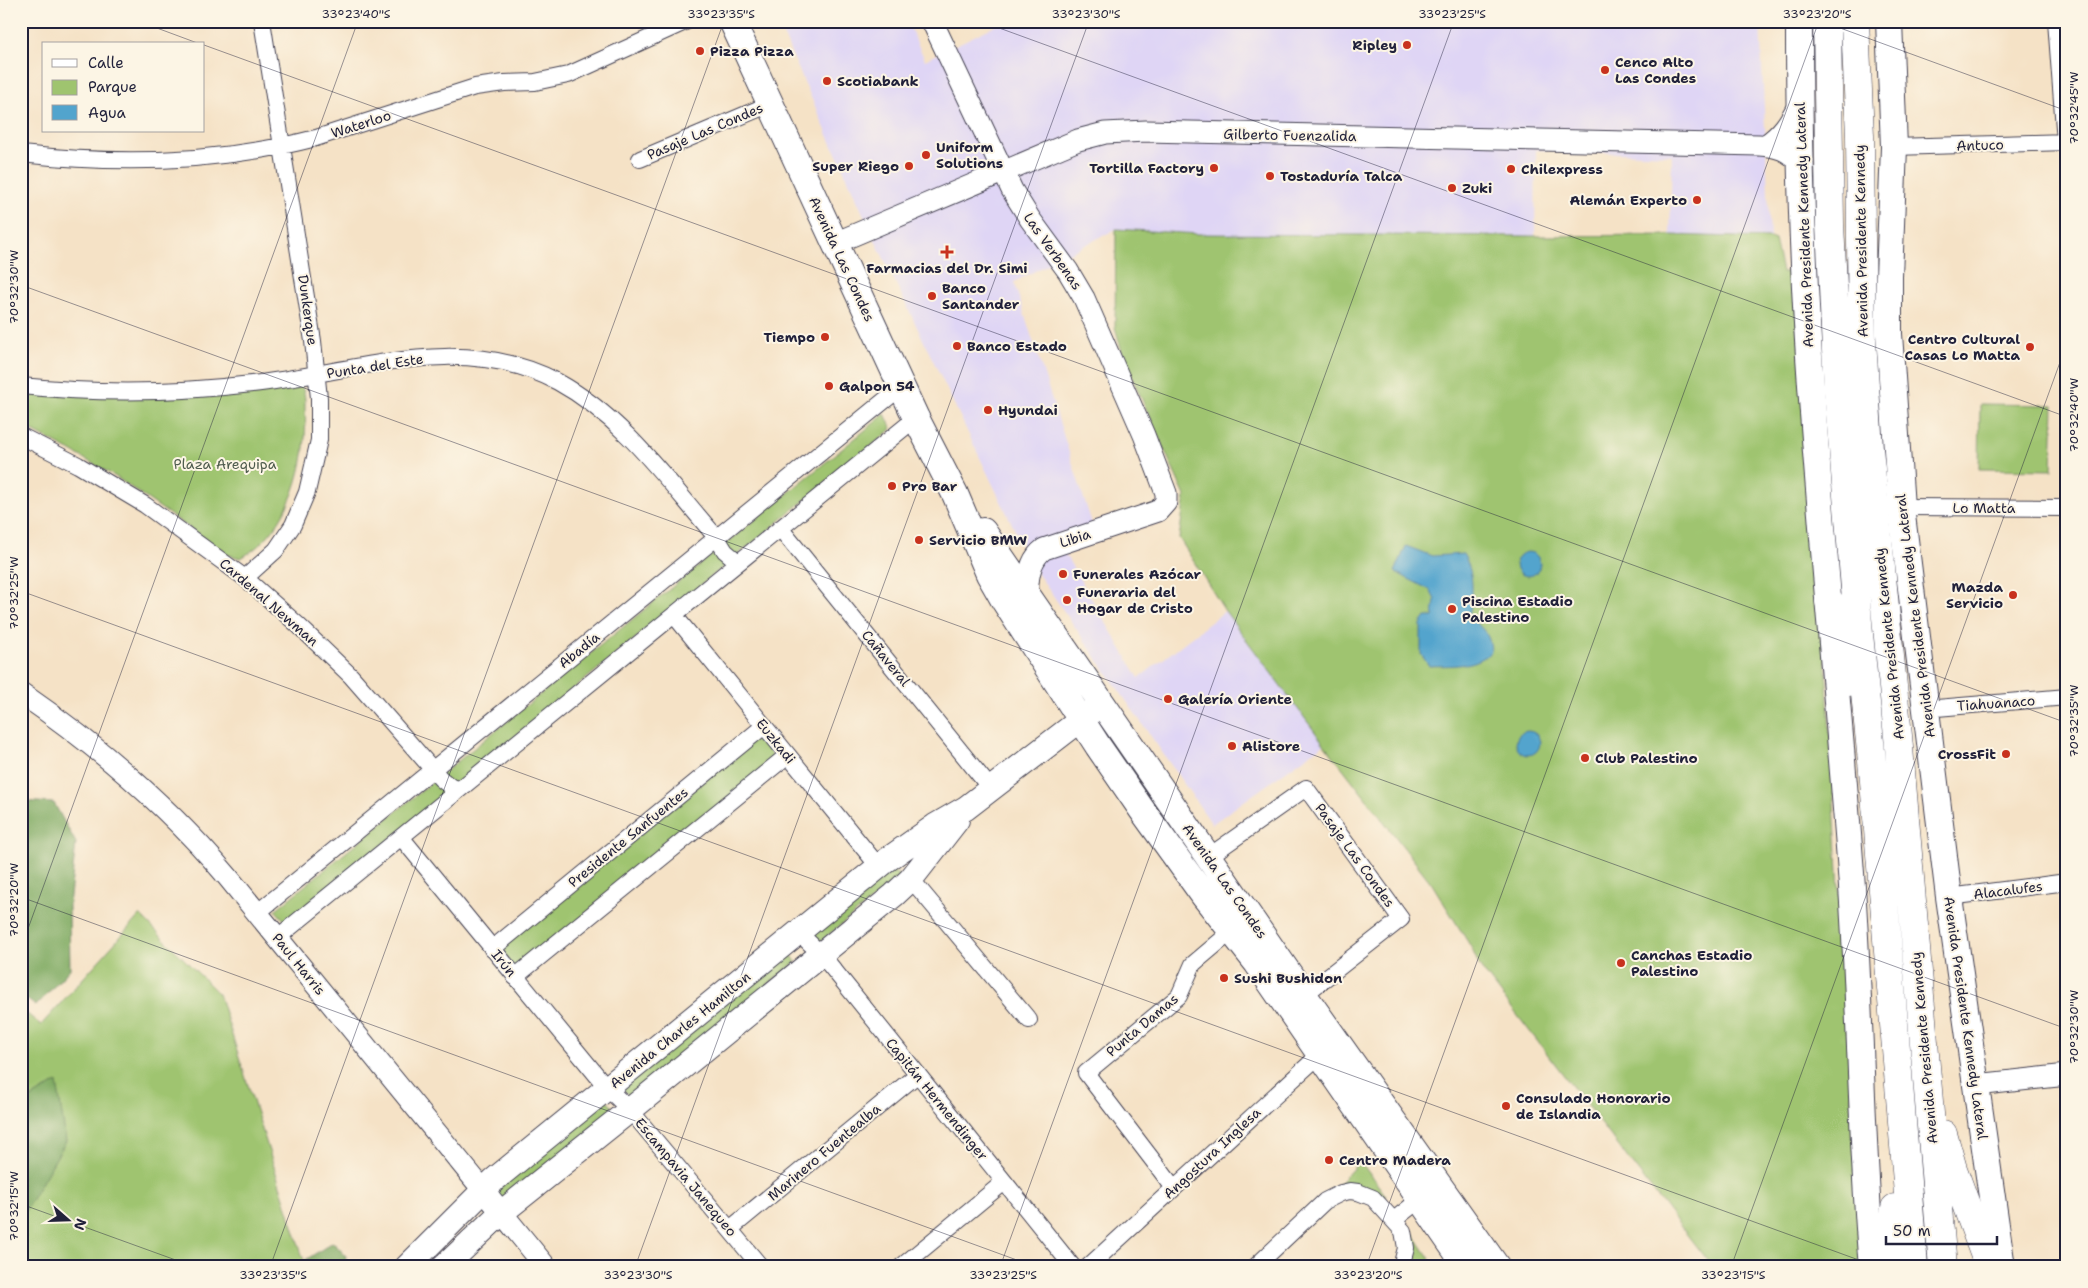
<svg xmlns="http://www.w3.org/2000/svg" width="2088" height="1288" font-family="'Shantell Sans',sans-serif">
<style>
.built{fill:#dfd5f5}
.green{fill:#9fc46f;stroke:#607355}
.forest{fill:#7faa62;stroke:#50664e}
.water{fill:#52a4cd;stroke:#3a6384}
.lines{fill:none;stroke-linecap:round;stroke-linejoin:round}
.minor-casing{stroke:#423f50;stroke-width:18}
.tertiary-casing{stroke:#423f50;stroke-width:23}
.secondary-casing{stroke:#423f50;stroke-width:26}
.primary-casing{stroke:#423f50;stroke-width:28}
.motorway-casing{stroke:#423f50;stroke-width:29}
.minor{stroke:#fff;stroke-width:16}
.tertiary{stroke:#fff;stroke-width:21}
.secondary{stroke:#fff;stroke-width:24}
.primary{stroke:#fff;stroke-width:26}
.motorway{stroke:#fff;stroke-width:28}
.ticks{fill:none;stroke:#22223b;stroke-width:1;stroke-opacity:0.45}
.poi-dot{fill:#c8321e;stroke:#fcf5e5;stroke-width:2}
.labels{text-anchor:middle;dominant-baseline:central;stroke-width:4;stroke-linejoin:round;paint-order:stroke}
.poi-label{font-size:14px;font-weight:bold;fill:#22223b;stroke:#fcf5e5;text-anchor:start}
.street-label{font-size:14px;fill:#22223b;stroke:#fcf5e5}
.park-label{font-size:14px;fill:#4e5b4d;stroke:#fcf5e5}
.neatline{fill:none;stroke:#22223b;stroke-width:2}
.ticks-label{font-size:12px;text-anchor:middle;fill:#22223b}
</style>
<rect width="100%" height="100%" fill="#fcf5e5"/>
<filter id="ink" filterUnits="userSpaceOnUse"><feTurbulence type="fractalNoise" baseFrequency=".02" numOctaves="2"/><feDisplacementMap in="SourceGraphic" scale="10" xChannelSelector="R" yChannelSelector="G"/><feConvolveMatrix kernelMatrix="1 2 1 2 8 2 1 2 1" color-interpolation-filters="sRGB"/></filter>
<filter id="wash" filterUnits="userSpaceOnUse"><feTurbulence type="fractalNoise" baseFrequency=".0096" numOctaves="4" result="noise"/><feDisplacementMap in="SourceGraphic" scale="20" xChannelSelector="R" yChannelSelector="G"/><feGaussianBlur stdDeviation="1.12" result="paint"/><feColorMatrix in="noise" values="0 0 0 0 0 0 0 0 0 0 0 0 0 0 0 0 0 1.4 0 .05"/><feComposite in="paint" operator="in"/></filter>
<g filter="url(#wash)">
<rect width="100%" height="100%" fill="#f5e2c6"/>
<path class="built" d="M777,21H907L925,60L1005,21H1760L1770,238L1670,235L1672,155L1536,150L1535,236L1199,234L1116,229L1014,282L1096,536L1063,551L1139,678L1225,611L1324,744L1212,824L1036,571L1024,549L874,238Z"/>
<path class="green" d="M1116,229L1199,234L1535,236L1670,235L1770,238L1775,240L1782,272L1803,271L1861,1267H1712L1480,967L1471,947L1432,884L1324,744L1225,611L1179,538L1185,496L1124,359L1115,327Z
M299,384C306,390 305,401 305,410C309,462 290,531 241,558L228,555L116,477L71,451L21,425V389Z
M1980,404L2054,405L2052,470L1979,469Z
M885,414L892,429L287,923L275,910Z
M759,736L776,761L517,972L499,948Z
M888,867L901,877L817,944L809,932Z
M140,915L219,994L304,1261L289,1267H21V1009L41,1025Z
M787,948L796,962L629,1096L619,1086Z
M602,1095L615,1110L500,1207L489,1192Z
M1360,1161L1386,1196L1384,1198L1334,1189Z
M1410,1229L1430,1259L1420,1267H1413L1414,1251Z"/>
<path class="forest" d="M21,801L54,803L76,843L69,905L70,969L36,1006L21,995Z
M57,1082L66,1141L21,1218V1104Z
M333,1242L346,1256L344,1267H289L304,1261Z"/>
<path class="water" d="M1406,546L1432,556L1463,554C1475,573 1473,595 1469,617C1482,628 1491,634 1491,652C1474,668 1451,665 1429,666L1421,654V624L1426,617H1433L1435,600L1430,590L1395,572Z
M1516 564a12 12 0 1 1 24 0a12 12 0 1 1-24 0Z
M1516 743a12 12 0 1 1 24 0a12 12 0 1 1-24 0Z"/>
</g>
<g filter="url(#ink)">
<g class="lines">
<g class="minor-casing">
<path id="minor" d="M2056,21L2065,142
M1894,147L2067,142
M21,154C120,165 220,163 316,138L475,87L504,83L535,82L568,75L687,21
M640,159L770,104
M21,386C98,394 176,393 252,384C353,373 461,330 558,382C624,418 668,482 717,538L725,551L738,562
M21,436L78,465L145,505L245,578L298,625L351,676L441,779L451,787L460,789
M1901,507L2067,508
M780,528L991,789
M245,578L276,550L293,525L307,492L319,440V398L313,341L262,21
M674,615L879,867
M1925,709L2067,697
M401,837L608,1089L630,1110L761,1267
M1208,857L1306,788L1401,919L1304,995
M911,879L1029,1020
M1949,897L2067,882
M257,913L901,387
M799,933L821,954L1073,1267
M277,938L916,418
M492,949L764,726
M515,977L788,755
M1174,1188L1086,1073L1179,996L1193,964L1232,931
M1394,1220L1419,1200
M730,1229L918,1074
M901,1267L1004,1182
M1088,1267L1326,1049
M1255,1267L1325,1201L1341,1193L1350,1191L1358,1192L1373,1198L1403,1231L1406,1248L1401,1267"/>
</g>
<g class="tertiary-casing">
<path id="tertiary" d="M932,21L1012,190L1030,219L1068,271L1084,298L1144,435L1166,493V502L1158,511L1044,549C1029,560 1027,579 1028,597
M1766,145C1782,134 1790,122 1799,104
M835,243L1078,140L1105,133L1146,131L1759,145C1778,146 1789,150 1802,165
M21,693C98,746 167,805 227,876L546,1267
M1976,1085L2067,1075"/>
</g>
<g class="secondary-casing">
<path id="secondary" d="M407,1267L494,1180L887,860L935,826L966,808L1096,708
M444,1267L501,1213L630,1110L894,895L911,879L957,820"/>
</g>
<g class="primary-casing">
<path id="primary" d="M732,21L916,418L955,494L989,574L1005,602L1098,746L1142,810L1204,896L1257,963L1467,1267
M1799,21C1799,142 1802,264 1811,385C1822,543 1838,701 1850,860C1861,995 1860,1131 1872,1267
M1889,21L1894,147L1889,277V334L1901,507L1949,897L2002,1267
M983,531L1296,984L1497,1267"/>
</g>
<g class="motorway-casing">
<path id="motorway" d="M1827,21L1830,224L1838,391L1859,634L1874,781L1914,1267
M1855,21L1860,136L1862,340L1869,449L1898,736L1943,1267
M1829,601L1849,682
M1943,1134L1953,1169L1989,1267
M1891,1267L1895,1208"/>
</g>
<use href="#minor" class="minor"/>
<use href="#tertiary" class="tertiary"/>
<use href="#secondary" class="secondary"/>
<use href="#primary" class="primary"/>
<use href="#motorway" class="motorway"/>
</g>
</g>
<path class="ticks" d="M138,21L200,44M980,21L2067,417M1821,21L2067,111M204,45L2067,723M21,285L2067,1029M21,591L1878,1267M21,897L1036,1267M21,948L358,21M21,1204L195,1267M270,1267L724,21M635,1267L1089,21M1000,1267L1454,21M1366,1267L1819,21M1731,1267L2067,343"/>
<g class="poi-dot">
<circle cx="1407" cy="45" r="5"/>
<circle cx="700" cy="51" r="5"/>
<circle cx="1605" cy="70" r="5"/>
<circle cx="827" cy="81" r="5"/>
<circle cx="926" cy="155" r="5"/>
<circle cx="909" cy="166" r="5"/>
<circle cx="1214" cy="168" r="5"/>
<circle cx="1511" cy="169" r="5"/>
<circle cx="1270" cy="176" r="5"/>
<circle cx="1452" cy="188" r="5"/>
<circle cx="1697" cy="200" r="5"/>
<path d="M944.5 244.5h5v5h5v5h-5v5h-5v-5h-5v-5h5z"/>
<circle cx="932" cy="296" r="5"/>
<circle cx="825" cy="337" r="5"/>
<circle cx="957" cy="346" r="5"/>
<circle cx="2030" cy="347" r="5"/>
<circle cx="829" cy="386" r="5"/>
<circle cx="988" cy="410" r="5"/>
<circle cx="892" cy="486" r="5"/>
<circle cx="919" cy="540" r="5"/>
<circle cx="1063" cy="574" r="5"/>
<circle cx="2013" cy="595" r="5"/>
<circle cx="1067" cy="600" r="5"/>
<circle cx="1452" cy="609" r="5"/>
<circle cx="1168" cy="699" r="5"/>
<circle cx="1232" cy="746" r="5"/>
<circle cx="2006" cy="754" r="5"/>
<circle cx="1585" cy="758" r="5"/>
<circle cx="1621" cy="963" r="5"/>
<circle cx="1224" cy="978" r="5"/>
<circle cx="1506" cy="1106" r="5"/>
<circle cx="1329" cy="1160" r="5"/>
</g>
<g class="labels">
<g class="poi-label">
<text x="1397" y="45" text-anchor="end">Ripley</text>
<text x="710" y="51">Pizza Pizza</text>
<text x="1615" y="62">Cenco Alto<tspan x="1615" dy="16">Las Condes</tspan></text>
<text x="837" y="81">Scotiabank</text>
<text x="936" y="147">Uniform<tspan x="936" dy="16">Solutions</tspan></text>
<text x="899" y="166" text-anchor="end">Super Riego</text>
<text x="1204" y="168" text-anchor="end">Tortilla Factory</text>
<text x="1521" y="169">Chilexpress</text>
<text x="1280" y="176">Tostaduría Talca</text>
<text x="1462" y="188">Zuki</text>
<text x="1687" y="200" text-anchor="end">Alemán Experto</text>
<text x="947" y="268" text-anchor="middle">Farmacias del Dr. Simi</text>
<text x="942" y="288">Banco<tspan x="942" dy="16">Santander</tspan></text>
<text x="815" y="337" text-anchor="end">Tiempo</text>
<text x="2020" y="339" text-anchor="end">Centro Cultural<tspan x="2020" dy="16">Casas Lo Matta</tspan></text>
<text x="967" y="346">Banco Estado</text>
<text x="839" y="386">Galpon 54</text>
<text x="998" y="410">Hyundai</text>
<text x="902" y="486">Pro Bar</text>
<text x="929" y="540">Servicio BMW</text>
<text x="1073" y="574">Funerales Azócar</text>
<text x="2003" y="587" text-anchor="end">Mazda<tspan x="2003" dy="16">Servicio</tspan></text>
<text x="1077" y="592">Funeraria del<tspan x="1077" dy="16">Hogar de Cristo</tspan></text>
<text x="1462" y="601">Piscina Estadio<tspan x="1462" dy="16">Palestino</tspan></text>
<text x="1178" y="699">Galería Oriente</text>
<text x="1242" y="746">Alistore</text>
<text x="1996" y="754" text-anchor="end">CrossFit</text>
<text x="1595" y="758">Club Palestino</text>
<text x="1631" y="955">Canchas Estadio<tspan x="1631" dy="16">Palestino</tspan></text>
<text x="1234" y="978">Sushi Bushidon</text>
<text x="1516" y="1098">Consulado Honorario<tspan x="1516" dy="16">de Islandia</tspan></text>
<text x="1339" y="1160">Centro Madera</text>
</g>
<g class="street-label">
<text transform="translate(361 124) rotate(-18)">Waterloo</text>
<text transform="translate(705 131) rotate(-23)">Pasaje Las Condes</text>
<text transform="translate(1290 135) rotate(1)">Gilberto Fuenzalida</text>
<text transform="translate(1980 145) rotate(-2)">Antuco</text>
<text transform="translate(1804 225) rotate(-92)">Avenida Presidente Kennedy Lateral</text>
<text transform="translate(1861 241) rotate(-91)">Avenida Presidente Kennedy</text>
<text transform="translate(1053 251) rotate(55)">Las Verbenas</text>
<text transform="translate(842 259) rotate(65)">Avenida Las Condes</text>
<text transform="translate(308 310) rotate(82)">Dunkerque</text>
<text transform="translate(375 366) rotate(-9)">Punta del Este</text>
<text x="1984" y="508">Lo Matta</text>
<text transform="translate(1075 538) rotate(-18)">Libia</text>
<text transform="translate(269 602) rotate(41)">Cardenal Newman</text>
<text transform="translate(1915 616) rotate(-97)">Avenida Presidente Kennedy Lateral</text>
<text transform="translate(1889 644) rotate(-96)">Avenida Presidente Kennedy</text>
<text transform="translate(579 650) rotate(-39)">Abadía</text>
<text transform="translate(886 658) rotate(51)">Cañaveral</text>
<text transform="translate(1996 703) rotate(-4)">Tiahuanaco</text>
<text transform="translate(776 741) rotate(51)">Euzkadi</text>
<text transform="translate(628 837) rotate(-39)">Presidente Sanfuentes</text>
<text transform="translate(1355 855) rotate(54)">Pasaje Las Condes</text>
<text transform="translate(1225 881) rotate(55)">Avenida Las Condes</text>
<text transform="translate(2008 890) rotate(-7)">Alacalufes</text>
<text transform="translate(504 963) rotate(51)">Irún</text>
<text transform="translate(299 964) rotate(51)">Paul Harris</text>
<text transform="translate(1966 1018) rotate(82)">Avenida Presidente Kennedy Lateral</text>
<text transform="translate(1142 1025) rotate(-40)">Punta Damas</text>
<text transform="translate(680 1030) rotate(-39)">Avenida Charles Hamilton</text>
<text transform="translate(1924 1048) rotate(-95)">Avenida Presidente Kennedy</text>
<text transform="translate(937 1099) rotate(51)">Capitán Hermendinger</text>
<text transform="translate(824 1152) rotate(-40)">Marinero Fuentealba</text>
<text transform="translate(1212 1153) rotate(-43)">Angostura Inglesa</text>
<text transform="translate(686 1177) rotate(50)">Escampavia Janequeo</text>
</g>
<g class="park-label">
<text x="225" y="464">Plaza Arequipa</text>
</g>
</g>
<rect width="2088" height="1288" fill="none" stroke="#fcf5e5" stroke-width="55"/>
<rect x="42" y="42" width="162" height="90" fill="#fcf5e5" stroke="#a5a1a1"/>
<rect x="52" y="59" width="25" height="8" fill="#ffffff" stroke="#a5a1a1"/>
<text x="88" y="68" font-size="15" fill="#22223b">Calle</text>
<rect x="52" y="80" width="25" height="15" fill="#9fc46f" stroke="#a5a1a1"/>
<text x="88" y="92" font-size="15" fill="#22223b">Parque</text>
<rect x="52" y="105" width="25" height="15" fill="#52a4cd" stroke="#a5a1a1"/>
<text x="88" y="118" font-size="15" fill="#22223b">Agua</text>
<g transform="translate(68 1220) rotate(110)" stroke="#fcf5e5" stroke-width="4" paint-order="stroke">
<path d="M0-4L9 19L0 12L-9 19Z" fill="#22223b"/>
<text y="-8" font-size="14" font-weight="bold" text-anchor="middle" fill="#22223b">N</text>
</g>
<path d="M1886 1236v8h111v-8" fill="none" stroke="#22223b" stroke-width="2.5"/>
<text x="1893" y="1236" font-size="15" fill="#22223b" stroke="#fcf5e5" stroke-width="4" paint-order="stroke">50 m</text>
<rect x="28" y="28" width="2032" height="1232" class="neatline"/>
<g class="ticks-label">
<text x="356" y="18">33°23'40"S</text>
<text x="721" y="18">33°23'35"S</text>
<text x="1086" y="18">33°23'30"S</text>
<text x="1452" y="18">33°23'25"S</text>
<text x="1817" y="18">33°23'20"S</text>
<text transform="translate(2074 108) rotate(-90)" y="4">70°32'45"W</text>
<text transform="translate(14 287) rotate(-90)" y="4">70°32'30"W</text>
<text transform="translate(2074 415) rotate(-90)" y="4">70°32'40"W</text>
<text transform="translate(14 593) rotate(-90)" y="4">70°32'25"W</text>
<text transform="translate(2074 721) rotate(-90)" y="4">70°32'35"W</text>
<text transform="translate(14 900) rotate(-90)" y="4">70°32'20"W</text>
<text transform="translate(2074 1027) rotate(-90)" y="4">70°32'30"W</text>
<text transform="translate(14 1206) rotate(-90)" y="4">70°32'15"W</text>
<text x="273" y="1279">33°23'35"S</text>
<text x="638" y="1279">33°23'30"S</text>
<text x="1003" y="1279">33°23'25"S</text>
<text x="1368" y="1279">33°23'20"S</text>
<text x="1733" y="1279">33°23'15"S</text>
</g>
</svg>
